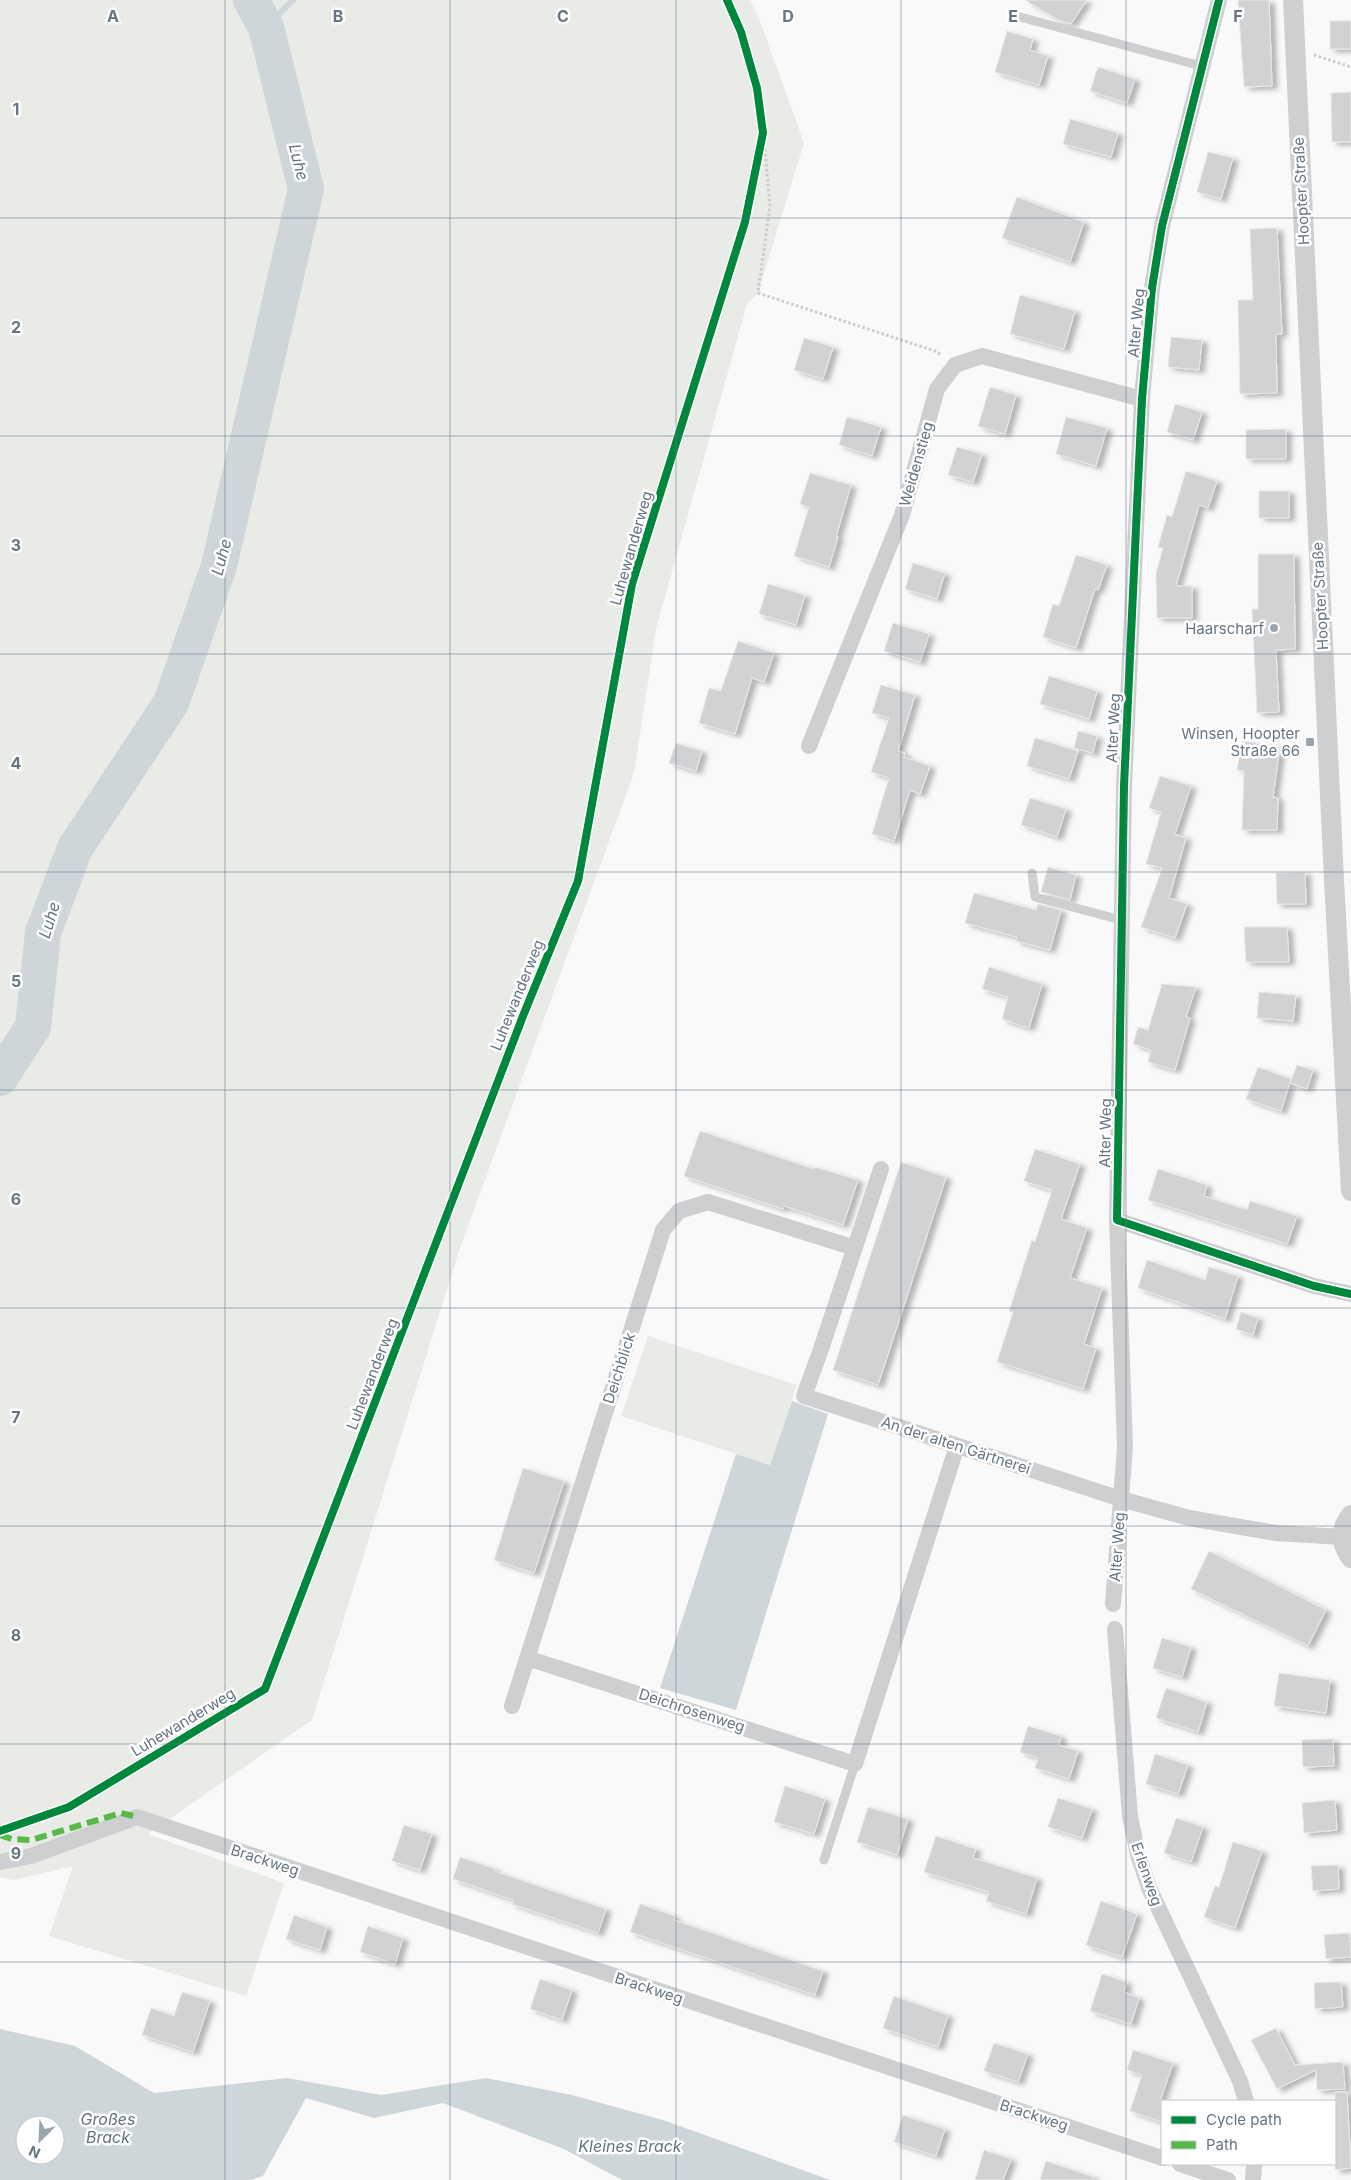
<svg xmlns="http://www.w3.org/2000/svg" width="1351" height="2180" font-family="Inter,sans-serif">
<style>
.green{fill:#e8ebe6}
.water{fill:#ced6d9;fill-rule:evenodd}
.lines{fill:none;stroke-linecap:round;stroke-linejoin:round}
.stream{stroke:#ced6d9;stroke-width:6}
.river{stroke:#ced6d9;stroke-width:36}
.building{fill:#d0d2d3;stroke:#e8e8e8;filter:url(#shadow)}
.path{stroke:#cbcccd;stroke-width:3;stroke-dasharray:2.5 2.5;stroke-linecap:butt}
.service{stroke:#cecfd0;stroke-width:9}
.minor{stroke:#cecfd0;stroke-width:16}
.tertiary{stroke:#cecfd0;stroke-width:20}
.quiet{stroke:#58b947;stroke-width:6;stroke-dasharray:12 6;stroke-linecap:butt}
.cycleway-casing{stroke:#fff;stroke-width:11}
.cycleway{stroke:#00873e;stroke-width:8}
.grid{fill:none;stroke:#657683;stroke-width:1;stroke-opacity:0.55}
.poi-dot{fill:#99a4ac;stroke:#fff;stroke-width:2}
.labels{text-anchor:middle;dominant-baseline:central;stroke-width:5;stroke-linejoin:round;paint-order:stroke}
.street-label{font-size:15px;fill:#657683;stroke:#fff}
.poi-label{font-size:15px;fill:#657683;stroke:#fff;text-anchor:end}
.water-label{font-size:16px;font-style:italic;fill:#60757c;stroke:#fff}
.grid-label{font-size:16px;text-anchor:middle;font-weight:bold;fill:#657683;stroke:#fff;stroke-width:5;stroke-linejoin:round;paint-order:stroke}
</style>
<defs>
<filter id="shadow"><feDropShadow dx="5.5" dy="3" stdDeviation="2.5" flood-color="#0004"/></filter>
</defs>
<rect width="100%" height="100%" fill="#f9f9f9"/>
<path class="green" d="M0,0H750L760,21L804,143L758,293L747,304L656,629L634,773L460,1248L312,1720L148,1834L284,1883L246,1996L49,1936L73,1866L14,1880L0,1877Z
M648,1336L797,1385L770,1465L621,1416Z"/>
<path class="water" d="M792,1401L828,1414L736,1710L660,1688L736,1454L770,1465Z
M0,2029L75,2046L154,2093L287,2078L381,2095L486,2078L572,2095L663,2120L830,2180H622L564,2149L443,2103L374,2118L306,2098L263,2176L251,2180H0ZM25,2125H55V2155H25Z"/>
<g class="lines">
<path class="stream" d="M266,27L293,0"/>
<path class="river" d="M0,1078L33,1027L43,933L75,848L171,703L219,566L306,189L266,27L251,0"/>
</g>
<path class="building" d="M1025,0H1087L1071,24L1060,21Z
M1238,0H1269L1272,86L1244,87Z
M1330,21H1351V49H1330Z
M1007,31L1033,39L1030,50L1048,56L1039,85L995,72Z
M1098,67L1135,79L1127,103L1090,91Z
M1351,92V142H1332L1331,93Z
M1070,119L1118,133L1111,157L1063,144Z
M1208,152L1233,158L1221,199L1197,192Z
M1017,197L1084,222L1070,262L1002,238Z
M1277,228L1282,334H1276L1277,393L1240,394L1238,300H1253L1250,229Z
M1020,295L1075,311L1064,349L1010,334Z
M1171,337L1202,340L1199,370L1168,367Z
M804,338L833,347L823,379L794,370Z
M990,387L1016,395L1005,434L978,426Z
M1175,404L1202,412L1193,440L1167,432Z
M847,417L881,427L872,456L839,445Z
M1066,417L1107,428L1096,466L1056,454Z
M1286,429V459H1246V430Z
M957,447L982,454L973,482L948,475Z
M1186,471L1217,481L1208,508L1199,505L1176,586H1192V618H1157L1156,573L1163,548L1158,547L1167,515L1172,517Z
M810,473L851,485L836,537H838L829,567L794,556L809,507L800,504Z
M1259,491H1289V518H1259Z
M1258,554H1294L1295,649L1276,650L1279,712L1257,713L1252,609H1258Z
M1076,555L1107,565L1098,590L1095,589L1076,648L1043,637L1053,604L1059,606Z
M913,563L945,573L937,599L905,589Z
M768,584L805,595L796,625L759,614Z
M893,623L929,634L920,662L884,651Z
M738,641L774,653L764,682L752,678L735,734L699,723L709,688L721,691Z
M1049,676L1097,691L1089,719L1040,704Z
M881,685L915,695L898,751L905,753L904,757L930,766L920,794L910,790L894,841L872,834L889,778L871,772L889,718L872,713Z
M1078,731L1097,736L1093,753L1074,748Z
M1035,738L1078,751L1069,779L1027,766Z
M1242,741L1280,747L1273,797L1278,798L1277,830H1242L1244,771L1237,770Z
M676,743L702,751L696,771L669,763Z
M1160,776L1191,786L1175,834L1186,838L1169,898L1187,904L1175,938L1141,927L1162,868L1146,864L1161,812L1149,808Z
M1030,798L1066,809L1057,837L1021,825Z
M1048,867L1076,875L1070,900L1041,892Z
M1305,872L1306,904H1277L1276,873Z
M974,893L1036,910L1038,904L1061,910L1050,950L1016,941L1017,937L965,923Z
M1244,927H1287L1289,962H1246Z
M989,967L1042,984L1029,1028L1002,1019L1008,997L982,989Z
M1162,984L1196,987L1186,1017L1190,1018L1175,1070L1148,1062L1151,1050L1133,1044L1138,1027L1148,1030Z
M1259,992L1296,995L1293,1021L1257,1018Z
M1297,1065L1313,1070L1307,1089L1290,1083Z
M1258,1067L1291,1079L1281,1111L1246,1099Z
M700,1131L814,1169L815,1167L858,1180L843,1225L784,1206L783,1209L684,1176Z
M1035,1149L1080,1164L1061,1219L1087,1228L1070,1278L1102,1288L1084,1344L1096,1348L1083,1389L997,1362L1013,1312L1009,1311L1032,1240L1035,1242L1052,1190L1024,1181Z
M901,1162L946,1177L878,1385L833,1370Z
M1158,1169L1207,1185L1204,1196L1247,1210L1250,1201L1297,1216L1287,1244L1148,1200Z
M1147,1260L1205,1280L1209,1267L1238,1276L1225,1319L1138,1288Z
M1241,1312L1258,1318L1253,1335L1236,1329Z
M523,1468L564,1481L534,1573L494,1560Z
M1209,1551L1326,1610L1308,1646L1191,1589Z
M1162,1638L1191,1647L1182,1677L1153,1668Z
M1279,1673L1330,1680L1326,1713L1274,1706Z
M1166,1688L1207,1702L1198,1732L1156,1718Z
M1028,1726L1061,1736L1059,1745L1078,1751L1069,1779L1035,1768L1038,1758L1020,1752Z
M1333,1739L1334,1766L1303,1767L1302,1740Z
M1155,1754L1188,1765L1178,1794L1146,1784Z
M785,1786L825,1799L814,1834L774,1822Z
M1058,1798L1092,1809L1082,1838L1048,1827Z
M1335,1800L1337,1830L1304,1833L1302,1803Z
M868,1807L908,1819L897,1855L857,1842Z
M1176,1818L1203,1827L1191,1862L1164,1853Z
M404,1825L432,1834L420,1870L392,1861Z
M936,1836L976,1849L973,1858L1037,1878L1026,1914L986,1901L989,1892L924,1872Z
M1233,1842L1262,1851L1235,1928L1204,1917L1215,1886L1219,1887Z
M460,1857L495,1869L494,1871L606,1909L598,1933L512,1904L513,1900L453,1879Z
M1338,1865L1339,1889L1313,1891L1311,1866Z
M1101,1901L1137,1914L1122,1957L1086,1945Z
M640,1904L675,1916L674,1920L823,1971L815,1995L630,1932Z
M294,1915L327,1927L320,1950L286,1939Z
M368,1926L403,1938L395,1964L360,1952Z
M1349,1933L1351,1957L1326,1959L1324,1935Z
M1102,1974L1127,1982L1124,1992L1139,1998L1131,2024L1090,2011Z
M540,1979L572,1990L562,2020L530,2009Z
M1341,1982L1343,2007L1315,2009L1314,1983Z
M182,1992L210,2001L193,2052L142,2035L151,2008L174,2016Z
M894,1996L948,2015L938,2047L883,2028Z
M1276,2028L1295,2065L1343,2062L1345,2089L1317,2090L1316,2070L1277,2089L1251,2040Z
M994,2043L1028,2054L1018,2082L984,2071Z
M1133,2050L1173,2063L1161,2098L1162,2122L1130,2111L1142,2075L1127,2070Z
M1335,2092H1347L1351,2168L1335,2170Z
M903,2115L945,2129L936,2156L894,2142Z
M984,2150L1011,2159L1003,2180H975Z
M1046,2161L1094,2177L1093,2180H1040Z"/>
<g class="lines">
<path class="path" d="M1314,55L1351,67
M764,139L770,206L758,293L935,351L941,355
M0,1831L69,1807L265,1689L523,1016L578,881L632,584L745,222L763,133L757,88L741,32L727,0"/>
<path class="service" d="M1013,15L1201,66
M1032,873L1035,897L1121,920
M824,1860L855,1764"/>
<path class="minor" d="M1219,0L1162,226L1152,288L1142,399L1124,786L1117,1220L1314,1286L1351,1294
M809,746L902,515L937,389L955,365L982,356L1142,399
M881,1169L820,1352L804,1396L1121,1499L1189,1518L1276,1533L1342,1537
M1113,1604L1125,1447L1117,1220
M1115,1629L1130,1816L1138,1855L1150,1890L1240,2081L1246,2101
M527,1658L855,1764L957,1446
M512,1706L663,1230L679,1211L708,1202L855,1248
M0,1862L31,1856L137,1817L1162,2158
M1180,2164L1228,2180
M1253,2180L1254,2164"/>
<path class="tertiary" d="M1293,0L1334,880L1351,1191
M1351,1515C1340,1529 1340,1543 1351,1558"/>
<path class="quiet" d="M0,1835L12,1839L31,1840L121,1813L137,1817"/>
<g class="cycleway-casing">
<path id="cycleway" d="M1219,0L1162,226L1152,288L1142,399L1124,786L1117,1220L1314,1286L1351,1294
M0,1831L69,1807L265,1689L523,1016L578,881L632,584L745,222L763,133L757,88L741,32L727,0"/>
</g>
<use href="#cycleway" class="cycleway"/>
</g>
<path class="grid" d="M225,0V2180M450,0V2180M676,0V2180M901,0V2180M1126,0V2180M0,218H1351M0,436H1351M0,654H1351M0,872H1351M0,1090H1351M0,1308H1351M0,1526H1351M0,1744H1351M0,1962H1351"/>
<g class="poi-dot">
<circle cx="1274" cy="628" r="5"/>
<rect x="1305" y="737" width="10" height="10" rx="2.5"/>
</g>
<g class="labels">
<g class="street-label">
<text transform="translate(1301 191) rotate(-93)">Hoopter Straße</text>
<text transform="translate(1136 323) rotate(-85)">Alter Weg</text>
<text transform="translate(916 464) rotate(-74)">Weidenstieg</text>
<text transform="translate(631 548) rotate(-74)">Luhewanderweg</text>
<text transform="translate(1320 596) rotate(-93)">Hoopter Straße</text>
<text transform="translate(1113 728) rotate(-87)">Alter Weg</text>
<text transform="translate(517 995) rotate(-68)">Luhewanderweg</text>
<text transform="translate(1105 1133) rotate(-89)">Alter Weg</text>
<text transform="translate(619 1368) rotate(-72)">Deichblick</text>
<text transform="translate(372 1374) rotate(-69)">Luhewanderweg</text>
<text transform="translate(956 1445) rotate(18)">An der alten Gärtnerei</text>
<text transform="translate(1117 1547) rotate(-86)">Alter Weg</text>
<text transform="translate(692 1710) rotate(18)">Deichrosenweg</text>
<text transform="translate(183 1722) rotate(-31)">Luhewanderweg</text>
<text transform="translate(265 1860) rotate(18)">Brackweg</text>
<text transform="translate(1147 1874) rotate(71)">Erlenweg</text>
<text transform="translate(649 1988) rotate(18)">Brackweg</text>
<text transform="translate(1034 2115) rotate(18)">Brackweg</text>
</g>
<g class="poi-label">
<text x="1264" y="628">Haarscharf</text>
<text x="1300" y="733">Winsen, Hoopter<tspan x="1300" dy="17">Straße 66</tspan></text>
</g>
<g class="water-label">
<text transform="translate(299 162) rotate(76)">Luhe</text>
<text transform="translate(221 557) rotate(-75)">Luhe</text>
<text transform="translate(49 920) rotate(-73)">Luhe</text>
<text x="108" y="2119">Großes<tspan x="108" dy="18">Brack</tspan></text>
<text x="630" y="2146">Kleines Brack</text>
</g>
</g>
<g class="grid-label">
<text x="113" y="22">A</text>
<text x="338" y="22">B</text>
<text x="563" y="22">C</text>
<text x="788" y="22">D</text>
<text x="1013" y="22">E</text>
<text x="1238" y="22">F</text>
<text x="16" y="115">1</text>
<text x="16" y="333">2</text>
<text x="16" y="551">3</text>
<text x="16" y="769">4</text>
<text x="16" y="987">5</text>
<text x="16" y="1205">6</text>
<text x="16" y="1423">7</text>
<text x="16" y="1641">8</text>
<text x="16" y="1859">9</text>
</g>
<rect x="1161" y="2100" width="175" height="65" fill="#ffffff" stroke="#c1c8cd"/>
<rect x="1171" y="2116" width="25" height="8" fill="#00873e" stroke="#c1c8cd"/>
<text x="1206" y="2125" font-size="15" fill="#657683">Cycle path</text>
<rect x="1171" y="2141" width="25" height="8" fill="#58b947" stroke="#c1c8cd"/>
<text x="1206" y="2150" font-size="15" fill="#657683">Path</text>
<g transform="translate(40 2140) rotate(204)"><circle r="24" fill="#ffffff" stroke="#c1c8cd"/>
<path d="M0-4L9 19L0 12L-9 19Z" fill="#99a4ac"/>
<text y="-8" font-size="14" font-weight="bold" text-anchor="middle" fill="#657683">N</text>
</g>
</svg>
